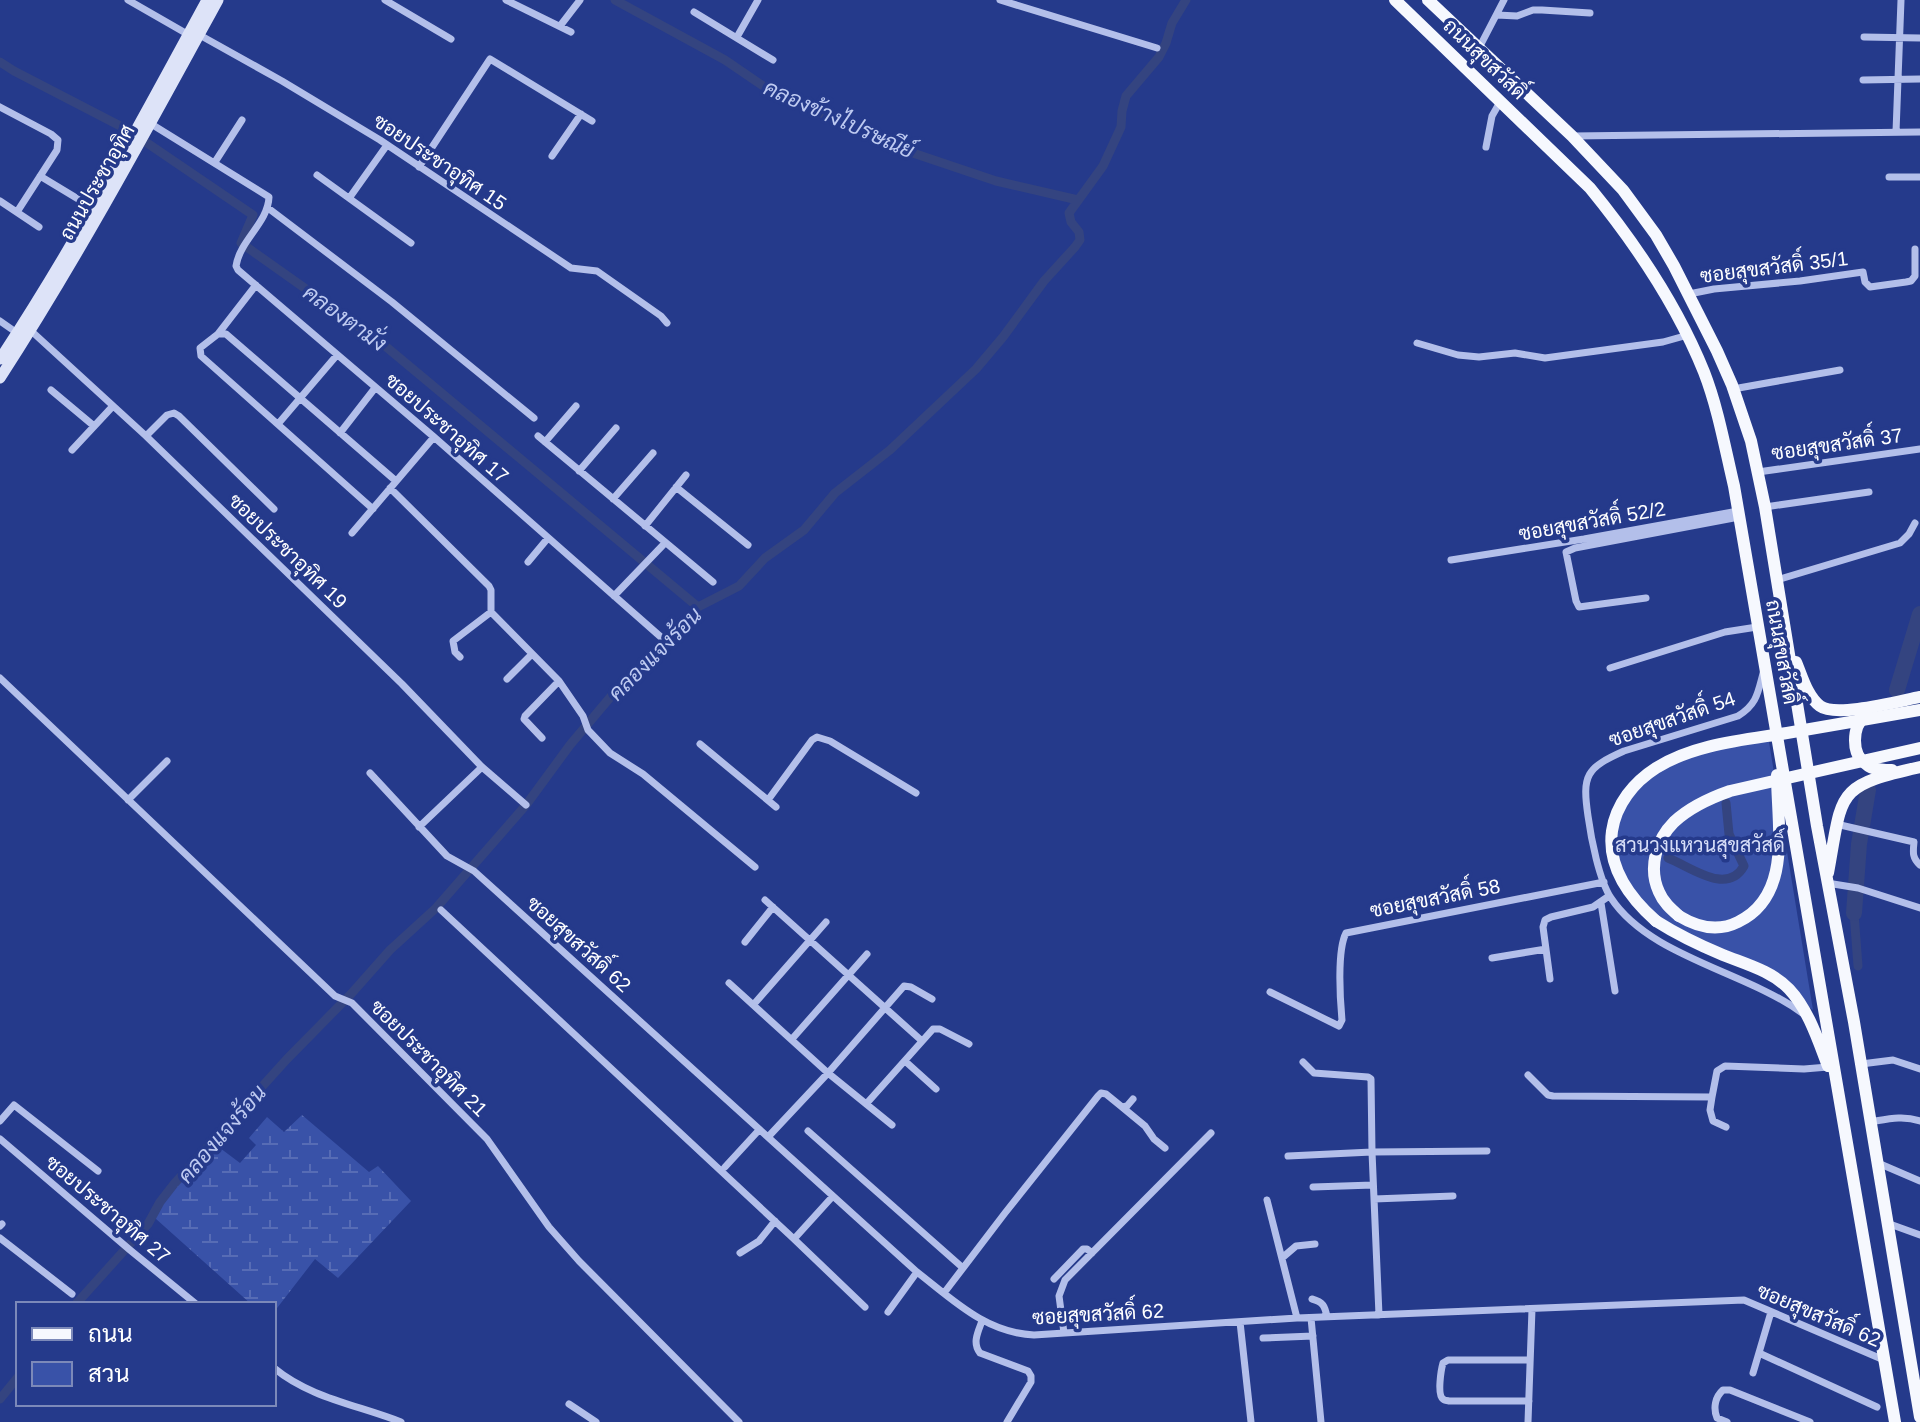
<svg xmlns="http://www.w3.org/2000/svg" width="1920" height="1422" font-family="Helvetica,Sarabun,sans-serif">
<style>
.green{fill:#3952a8}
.wetland{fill:url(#wetland-marsh)}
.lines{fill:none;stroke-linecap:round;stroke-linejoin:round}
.canal{stroke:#344480;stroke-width:9}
.river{stroke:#344480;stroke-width:16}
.street{stroke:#b3bfea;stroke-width:7}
.secondary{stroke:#dde3f8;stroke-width:11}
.primary{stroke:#f6f8fe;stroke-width:12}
.primary-bridge{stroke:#f6f8fe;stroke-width:12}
.labels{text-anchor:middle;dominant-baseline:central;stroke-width:7;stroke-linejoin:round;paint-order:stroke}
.street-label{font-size:20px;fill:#fff;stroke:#253a8b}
.park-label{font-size:20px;fill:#d7def8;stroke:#253a8b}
.water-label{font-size:22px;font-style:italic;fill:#becaf1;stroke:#253a8b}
</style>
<defs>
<pattern id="wetland-marsh" width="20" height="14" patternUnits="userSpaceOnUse" patternTransform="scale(2)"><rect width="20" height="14" fill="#3952a8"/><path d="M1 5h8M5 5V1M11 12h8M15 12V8" fill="none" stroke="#576cb5"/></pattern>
</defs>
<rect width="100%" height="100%" fill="#253a8b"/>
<path class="green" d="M1768,736L1813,1010L1758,970L1644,913L1608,839L1629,789L1682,756Z"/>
<path class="wetland" d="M302,1115L369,1172L378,1166L411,1201L338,1278L315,1259L274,1312V1304H251L155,1218C160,1194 198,1163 216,1145L240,1163L256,1145L249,1138L267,1117L284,1132Z"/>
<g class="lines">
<path class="canal" d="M615,0L725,60L769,90L904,150L996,181L1078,200
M0,62L14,71L128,130L253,215L241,243L378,340L698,607
M1668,858C1691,867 1727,896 1744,866L1729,834L1726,803
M1854,913L1858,966
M76,1304L148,1224L160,1202L174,1184L287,1059L351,994L390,950L436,908L526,805L570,745L613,694L653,663L698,607L739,586L765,558L804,530L835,493L890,450L976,369L1003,337L1044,281L1075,247L1080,240L1079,232L1071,222L1069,213L1103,166L1121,127L1122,111L1126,96L1159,57L1166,43L1172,23L1186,0
M0,1399L18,1377"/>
<path class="river" d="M1897,690L1920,614
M1854,913L1859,844L1868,790"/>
<path class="street" d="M128,0L189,35
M385,0L451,39
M506,0L571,32
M1000,0L1157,48
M694,12L773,60
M1497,15L1517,16L1533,10H1542L1590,13
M560,26L580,0
M196,33L282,81L380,140L571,268L597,271L661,316L667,323
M737,37L758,0
M1864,37L1920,38
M1479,48L1504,0
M1863,80L1920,79
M0,107L51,134L58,140L57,150L17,212
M148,122L269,197C268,223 240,240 236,266L238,270L434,437L662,638
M1896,132L1901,0
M1572,136L1920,132
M1486,147L1492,116L1500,102
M552,156L581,114
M215,162L242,120
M419,167L490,59L592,121
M317,175L411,243
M40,176L93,208
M1889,177H1920
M350,197L387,145
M0,201L39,227
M268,208L392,302L534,418
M1689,294L1714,289L1800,281L1863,272L1865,282L1870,287L1906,282L1911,281L1915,276V249
M0,321L20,335
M28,328L146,436L402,684L482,767L526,805
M218,334L256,285
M1417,343L1458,355L1479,357L1515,353L1545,358L1663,342L1688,335
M1733,389L1840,370
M51,390L94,426
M278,424L337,355
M340,433L375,388
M146,436L167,415L174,413L179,416L274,509
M538,436L713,582
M545,442L576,406
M72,450L113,406
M579,471L616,428
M1758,472L1920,449
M676,487L748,545
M390,488L489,586L491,590V612L559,681L583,716L588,730L610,753L643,774L755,867
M613,499L653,453
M1765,507L1869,492
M373,509L201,356L200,348L218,334H226L396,481
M645,526L686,475
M352,533L434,437
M1451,560L1584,539L1738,511
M528,562L548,538
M1777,580L1900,543L1909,534L1915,523
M614,596L665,543
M1646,598L1579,607L1576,601L1566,552L1575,548L1739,517
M460,657L455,652L453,641L491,612
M1610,668L1725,632L1757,627
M1764,670C1758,691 1758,704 1738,716L1624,751C1586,768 1582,775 1588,816C1591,838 1599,880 1611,898C1650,957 1745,971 1802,1013
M0,678L335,996L352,1003L487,1139L549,1227L579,1261L739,1422
M507,679L532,654
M542,738L524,719L525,716L559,681
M700,744L776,807
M370,773L447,856L474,871L917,1272C953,1300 986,1333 1034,1335L1297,1318L1744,1300L1884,1360
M128,800L167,761
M768,800L812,740L817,737L830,741L916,793
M1836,824L1914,842C1913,852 1912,858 1920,865
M419,827L482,767
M1827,883L1858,888L1920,908
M765,900L922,1041
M1601,903L1615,991
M441,910L794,1239
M745,942L773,907
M1492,958L1546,949
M1550,979L1543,927L1545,920L1551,917L1593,907L1609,896
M729,983L828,1073L892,1125
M1270,992L1339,1026L1342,1020C1340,999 1337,950 1346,933L1604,882
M754,1004L826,922
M792,1039L867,954
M905,1061L936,1089
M1303,1062L1314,1073L1368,1077L1371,1079L1372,1152L1379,1315
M1861,1064L1893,1060L1920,1069
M1528,1075L1548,1095L1553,1096L1712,1097L1717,1071L1725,1066L1804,1069L1828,1067
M1712,1097L1710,1110L1713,1121L1726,1127
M867,1103L933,1029H940L969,1044
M1122,1107L1145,1126L1154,1139L1165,1148
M0,1121L14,1105L98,1171
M1870,1122C1888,1119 1903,1115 1920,1121
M808,1131L963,1268
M768,1137L828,1073L904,986L911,987L932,999
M0,1139L130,1250L196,1304
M1288,1156L1372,1152L1487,1151
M1878,1163L1920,1181
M725,1167L759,1130
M1313,1187L1373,1185
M833,1196L794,1239L865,1307
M1374,1199L1453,1196
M1267,1200L1297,1318
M1887,1223L1920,1235
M0,1226L2,1224
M0,1238L72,1294
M740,1253L759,1241L775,1221
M1282,1258L1296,1246L1315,1244
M1054,1279L1083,1249H1087L1092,1253
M944,1293L1005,1213L1098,1096L1101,1093L1106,1094L1122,1107L1127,1106L1133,1099
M1312,1299C1323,1302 1325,1306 1327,1317
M888,1312L917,1272
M1311,1318L1321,1422
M982,1321C978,1332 972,1343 980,1353L1028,1371L1031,1376V1382L1007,1422
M1240,1322L1251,1422
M1064,1333L1059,1296L1065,1280L1211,1133
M1263,1338L1313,1336
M1759,1353L1877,1407
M274,1368C310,1398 358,1405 401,1422
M1753,1373L1771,1312
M1529,1401H1449C1447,1400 1444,1401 1443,1399C1437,1395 1441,1370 1443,1363L1448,1360H1530
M569,1404L596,1422
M1528,1422L1532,1309
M1727,1422L1717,1418C1713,1408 1715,1397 1723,1390H1730L1810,1422"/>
<path class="secondary" d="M0,359C76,244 141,121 207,0
M0,378C79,256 148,128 218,0"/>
<path class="primary" d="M1395,0L1590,188C1635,243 1677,305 1704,372C1718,408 1725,448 1734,486L1895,1422
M1428,0L1572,136L1623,190L1656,235L1674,266L1717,351L1732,385L1751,441L1765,507L1817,826L1854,1022L1920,1417
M1796,662C1802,676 1807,696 1820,706C1836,718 1899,701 1920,697
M1865,716C1852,727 1851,754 1866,764C1872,770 1884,770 1892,770
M1828,873C1843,792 1834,786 1920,767
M1679,916C1697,927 1718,932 1738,922C1793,896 1777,824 1777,775
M1656,921C1678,935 1699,945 1723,955C1745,964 1772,971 1789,989C1808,1009 1818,1040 1828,1066"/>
<path class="primary-bridge" d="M1679,916C1671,909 1663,902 1659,892C1648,868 1656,840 1674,822C1690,807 1710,798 1730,791L1920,748
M1656,921C1630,898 1607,868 1612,831C1616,804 1634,782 1656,768C1694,744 1744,740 1787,733C1831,725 1876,718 1920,710"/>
</g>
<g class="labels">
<g class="street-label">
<text transform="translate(1485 59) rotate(44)">ถนนสุขสวัสดิ์</text>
<text transform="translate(440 162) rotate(34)">ซอยประชาอุทิศ 15</text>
<text transform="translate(97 182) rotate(-60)">ถนนประชาอุทิศ</text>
<text transform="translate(1774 267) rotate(-7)">ซอยสุขสวัสดิ์ 35/1</text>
<text transform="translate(447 428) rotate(41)">ซอยประชาอุทิศ 17</text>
<text transform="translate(1837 444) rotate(-8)">ซอยสุขสวัสดิ์ 37</text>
<text transform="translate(1592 521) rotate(-10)">ซอยสุขสวัสดิ์ 52/2</text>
<text transform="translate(288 551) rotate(44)">ซอยประชาอุทิศ 19</text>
<text transform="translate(1782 652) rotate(80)">ถนนสุขสวัสดิ์</text>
<text transform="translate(1672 719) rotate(-19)">ซอยสุขสวัสดิ์ 54</text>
<text transform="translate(1435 898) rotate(-11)">ซอยสุขสวัสดิ์ 58</text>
<text transform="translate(579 944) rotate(42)">ซอยสุขสวัสดิ์ 62</text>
<text transform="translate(429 1058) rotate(45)">ซอยประชาอุทิศ 21</text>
<text transform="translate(108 1209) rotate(40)">ซอยประชาอุทิศ 27</text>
<text transform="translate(1098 1314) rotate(-3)">ซอยสุขสวัสดิ์ 62</text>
<text transform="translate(1819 1315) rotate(23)">ซอยสุขสวัสดิ์ 62</text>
</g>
<g class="park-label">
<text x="1700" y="845">สวนวงแหวนสุขสวัสดิ์</text>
</g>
<g class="water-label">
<text transform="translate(839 119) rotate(24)">คลองข้างไปรษณีย์</text>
<text transform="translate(345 318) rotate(36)">คลองตามั่ง</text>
<text transform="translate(655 654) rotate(-45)">คลองแจงร้อน</text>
<text transform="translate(222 1134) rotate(-49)">คลองแจงร้อน</text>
</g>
</g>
<rect x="16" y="1302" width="260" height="104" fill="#253a8b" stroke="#7c89b9" stroke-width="2"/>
<rect x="32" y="1328" width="40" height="12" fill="#f6f8fe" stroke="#7c89b9" stroke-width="2"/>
<text x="88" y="1342" font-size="24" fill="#ffffff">ถนน</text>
<rect x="32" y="1362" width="40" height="24" fill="#3952a8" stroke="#7c89b9" stroke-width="2"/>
<text x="88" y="1382" font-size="24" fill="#ffffff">สวน</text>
</svg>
